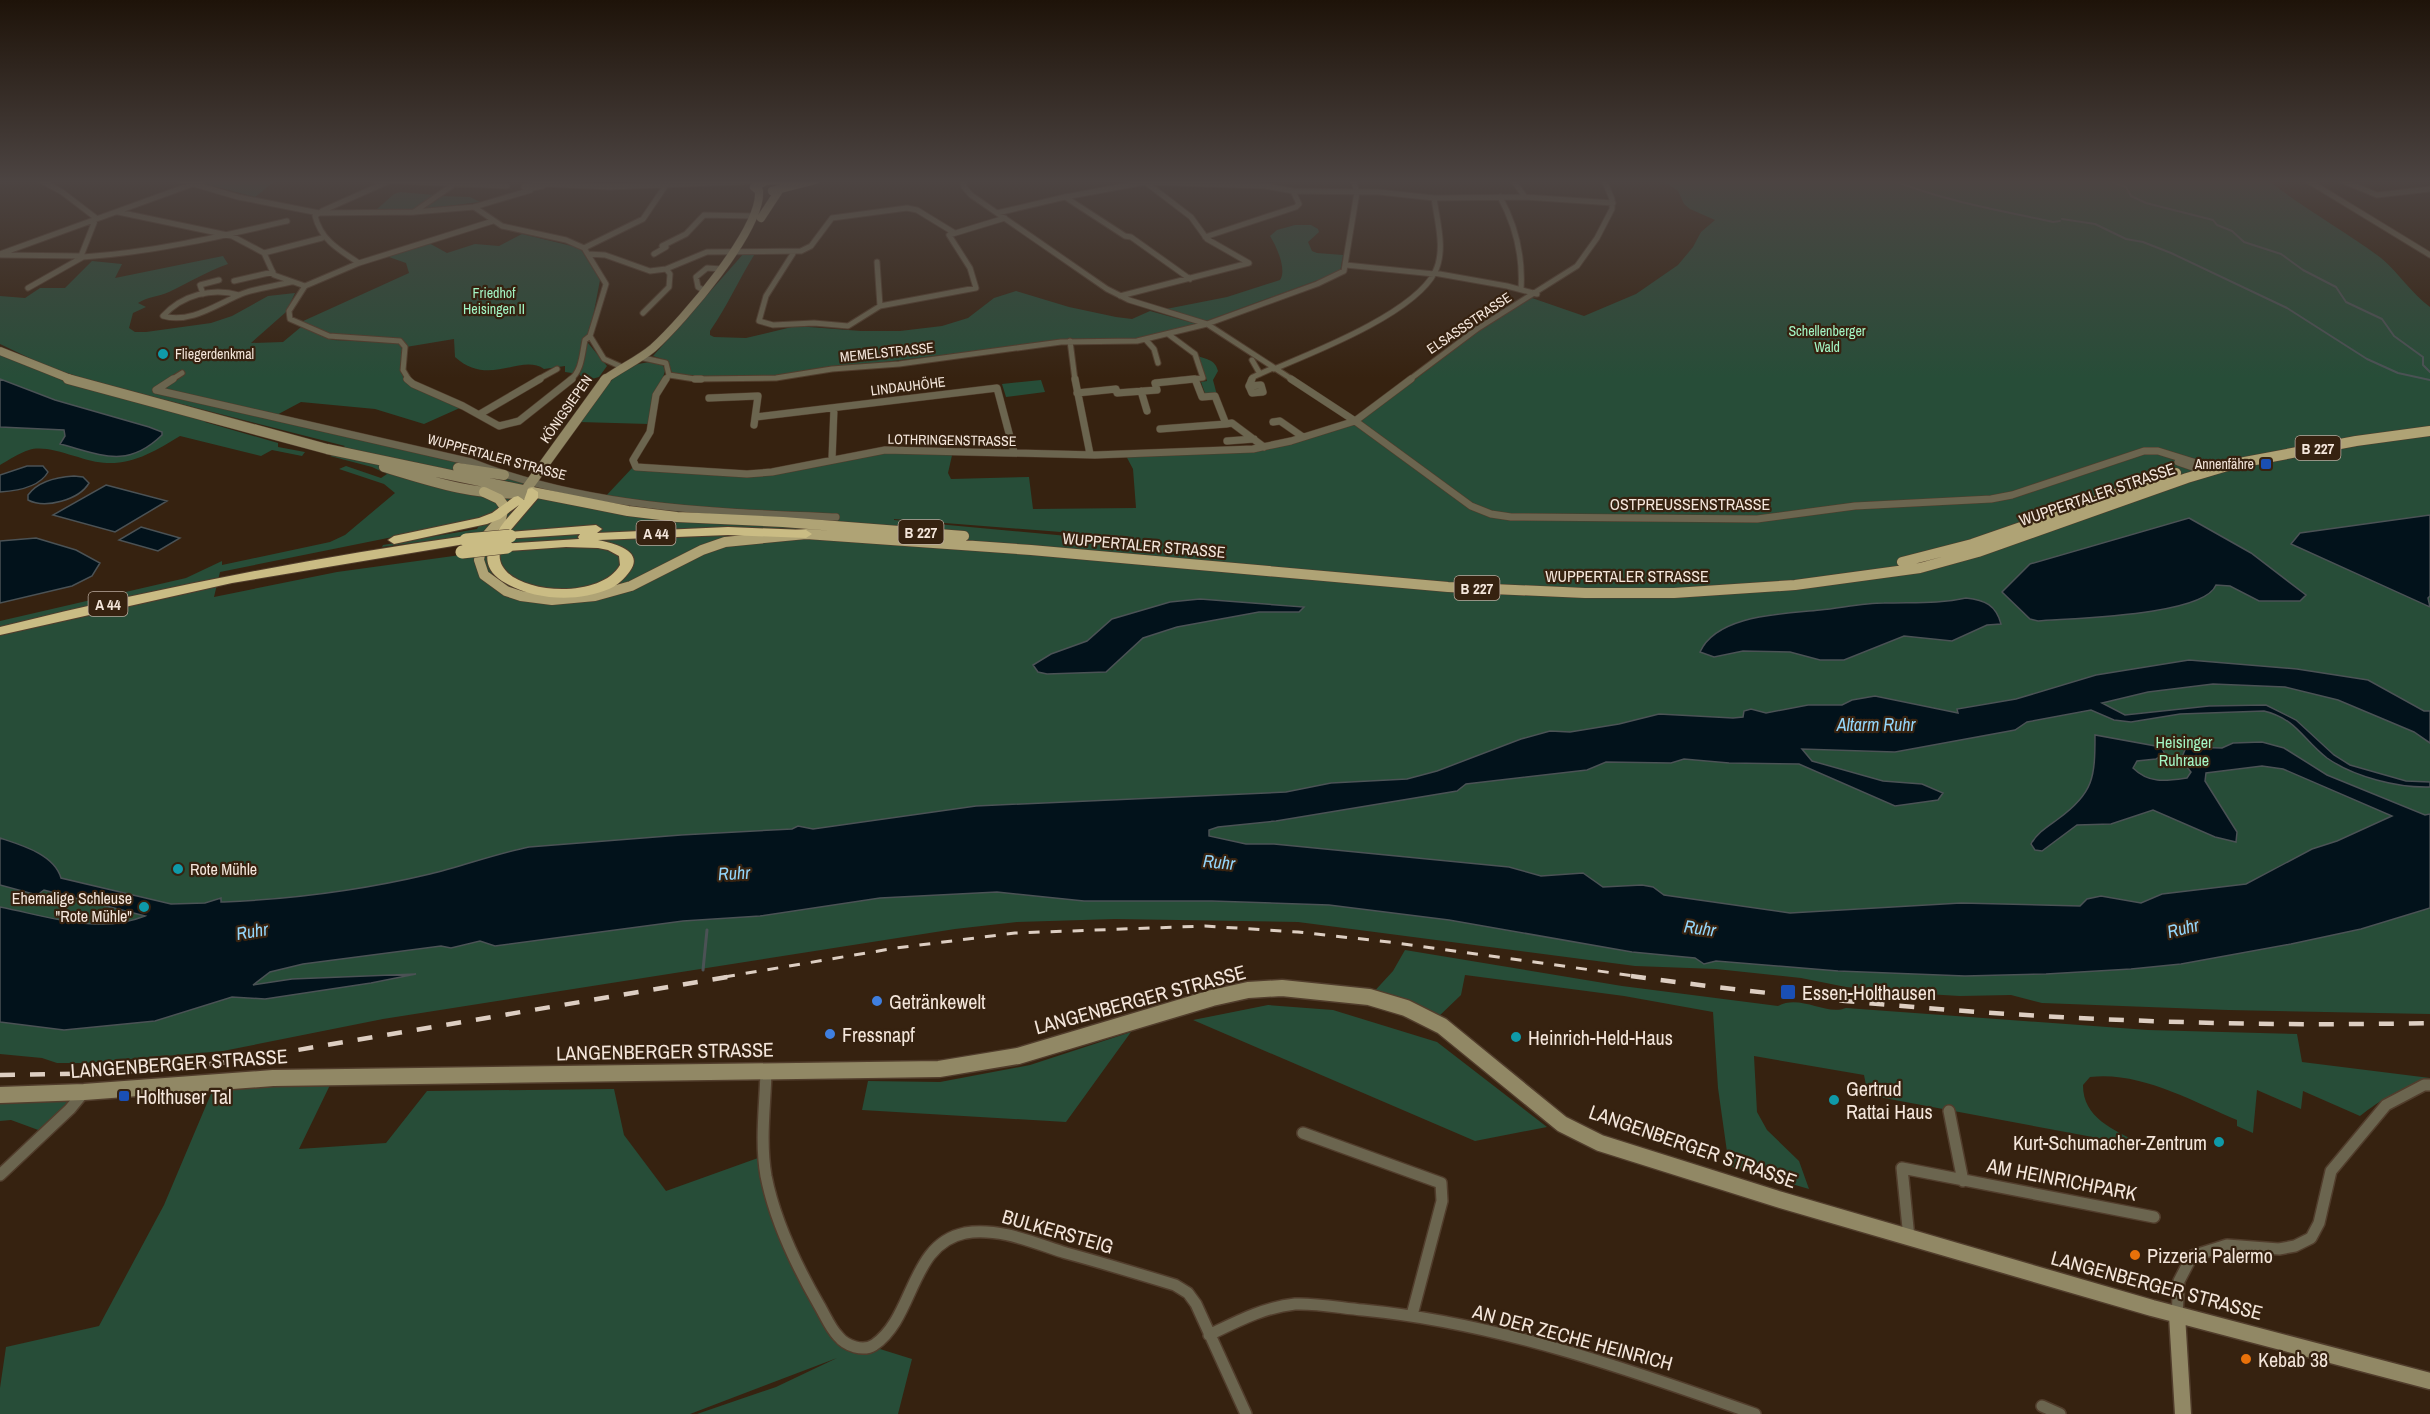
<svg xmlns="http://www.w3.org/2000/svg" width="2430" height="1414" font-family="'Archivo Narrow',sans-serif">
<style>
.green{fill:#274d38;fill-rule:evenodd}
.water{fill:#02121b;stroke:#4b5255;stroke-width:1.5}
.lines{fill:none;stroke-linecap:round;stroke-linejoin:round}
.stream-far1{stroke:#4b5255;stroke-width:2}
.stream{stroke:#4b5255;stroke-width:3}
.street-far2-casing{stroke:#513d2c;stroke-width:7}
.street-far1-casing{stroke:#513d2c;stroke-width:8}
.street-casing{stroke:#513d2c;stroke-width:14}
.secondary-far2-casing{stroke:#513d2c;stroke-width:9}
.secondary-far1-casing{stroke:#513d2c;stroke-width:11}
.secondary-casing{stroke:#513d2c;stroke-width:19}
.primary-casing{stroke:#513d2c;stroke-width:11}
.highway-casing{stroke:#513d2c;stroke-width:2}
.street-far2{stroke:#6b654f;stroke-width:5}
.street-far1{stroke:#6b654f;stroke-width:7}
.street{stroke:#6b654f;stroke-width:11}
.secondary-far2{stroke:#918865;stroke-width:8}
.secondary-far1{stroke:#918865;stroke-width:10}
.secondary{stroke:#918865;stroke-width:16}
.primary{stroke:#afa375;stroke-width:10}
.highway{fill:#cabc84;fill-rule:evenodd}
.rail-far1{stroke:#ddcec2;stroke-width:3;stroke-dasharray:11 11;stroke-linecap:butt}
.rail{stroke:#ddcec2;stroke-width:4.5;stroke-dasharray:15 15;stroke-linecap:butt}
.highway-bridge-casing{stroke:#513d2c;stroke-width:14;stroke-linecap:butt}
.highway-bridge{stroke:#cabc84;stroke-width:13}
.culture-dot{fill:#0f9aa8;stroke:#362210;stroke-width:2}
.transit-dot{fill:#1a4fb4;stroke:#362210;stroke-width:2}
.shop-dot{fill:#3f7fe0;stroke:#362210;stroke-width:2}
.food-dot{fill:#e8710a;stroke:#362210;stroke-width:2}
.labels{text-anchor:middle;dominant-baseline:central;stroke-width:4.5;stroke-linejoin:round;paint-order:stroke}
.far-park-label{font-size:14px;fill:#a3f5c4;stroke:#362210}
.far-street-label{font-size:14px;fill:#f4e6db;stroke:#362210}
.far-poi-label{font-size:14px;fill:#f4e6db;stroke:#362210;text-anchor:start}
.shield{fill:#362210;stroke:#bbab9e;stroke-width:1.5}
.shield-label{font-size:15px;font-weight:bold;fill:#f4e6db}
.street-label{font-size:16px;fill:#f4e6db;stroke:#362210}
.park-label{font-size:16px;fill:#a3f5c4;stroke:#362210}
.poi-label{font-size:16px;fill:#f4e6db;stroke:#362210;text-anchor:start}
.water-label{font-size:18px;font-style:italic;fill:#94d6fb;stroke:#362210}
.near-poi-label{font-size:20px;fill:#f4e6db;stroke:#362210;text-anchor:start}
.near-street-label{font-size:20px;fill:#f4e6db;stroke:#362210}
</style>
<rect width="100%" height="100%" fill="#362210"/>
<path class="green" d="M210,180H276L255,197L202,183Z
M1662,180H2268C2304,209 2344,230 2381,258C2399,273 2411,293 2430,307V1014L2228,1010L2042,1003L2011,995L1960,996L1926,994L1846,987L1801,978L1716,969L1635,966L1298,922L1115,919L1017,922L955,929L383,1019L223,1051L85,1063H57L42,1058L0,1054V621L186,578L222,561V565L330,542L345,535L395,493L384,484L339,469L346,466L381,478L387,474L372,467L330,456L345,446L84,379L44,365L0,344V296L25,298L40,288H65L92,261L122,264L115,278L223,256L228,264C206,272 190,282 169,292C159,297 149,296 138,303L146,307L133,313L129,328L135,332H146L211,323L232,316L268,296L295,293L286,312L251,343L283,342L301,327L333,340L398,343L402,346L404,379L462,407L424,424L375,409L301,402L271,418L468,460L490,470L604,498L634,466L747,475L870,453L953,451L948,473L951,479L1029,477L1033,509L1136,508L1133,469L1125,454L1252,449L1346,425L1499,316L1532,298L1584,316L1636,294L1678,265L1693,247L1701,232L1715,220L1690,209L1684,204L1678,191ZM482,519L477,529L383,545L382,547L474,535L468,554L337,572L214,597L220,572ZM894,519L1087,534L1166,545L894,520Z
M400,192L434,195L412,210H376L394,194Z
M441,196L470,197L480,202L422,209Z
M1295,225H1311L1318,229L1319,232L1308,242L1312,251L1317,253L1343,255L1340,272L1206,321L1166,309L1227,297L1280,280C1287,270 1277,247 1270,236L1277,230Z
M522,234L580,248L600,280L588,343L607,366L599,377L585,381L579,374L565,372V366L544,369C521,353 489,388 455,357L454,339L406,347L404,342L325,334L301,322L409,273L406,263L386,256L427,242L447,253L475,244L499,246Z
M745,252H756C739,279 728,305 710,331V335L714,337L746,338L796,326L861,331H900L942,326L968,318L994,298L1016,291L1069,307L1116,317L1132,319L1150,311L1197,324L1145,339L1061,341L842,367L767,378H708L672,373L668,361L653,356Z
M0,352L206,420L205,422L278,443V447L305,452L302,456L272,450L261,456L180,436C157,450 135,464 107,463C85,463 49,443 29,450C19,453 9,460 0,465Z
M1198,356C1207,360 1215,359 1218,371L1213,380L1217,395L1206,396L1201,382L1207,381Z
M650,362L663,365L665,371L649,424L579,422C597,396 615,365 650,362Z
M1041,380L1045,392L1006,397L1002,384Z
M1405,950L1622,986L1778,1006C1801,994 1825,1016 1846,1008L2148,1030L2297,1034L2302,1062L2430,1078V1080C2406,1084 2379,1101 2360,1116L2303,1091L2301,1109L2257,1090L2253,1133L2237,1126V1120C2192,1101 2140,1071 2090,1077L2083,1085C2083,1118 2113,1129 2139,1143L2141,1146L1868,1095L1864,1075L1754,1056L1757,1112L1767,1130L1799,1161L1809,1189L1729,1166L1718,1088L1713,1012L1624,996L1465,975L1461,995L1436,1019L1370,996L1393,971Z
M1268,1005L1333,1010L1437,1042L1547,1127L1475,1141L1193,1020Z
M1131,1032L1066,1122L862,1110L868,1081L940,1082L1030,1065Z
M242,1085H330L299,1149L386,1143L427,1091L614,1089L624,1135L666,1191L758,1158L765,1198L798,1276L836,1341L852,1353L880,1349L912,1359L898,1414H697L776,1387L837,1358L690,1414H0V1388L6,1347L99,1326L164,1205L213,1089Z
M80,1095L41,1131L11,1120L0,1121V1097Z"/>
<path class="water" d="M0,379L55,400L149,427L162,432V435C127,469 102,455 60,444L65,436L64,430L0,427Z
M27,466H43L48,472C39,488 16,491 0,492V475Z
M74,476L83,477L89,483C79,500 45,509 28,500V495C38,481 57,477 74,476Z
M106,485L167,501L115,532L53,515Z
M2430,515V596L2428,598L2430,607L2291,544L2300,533Z
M2189,518L2251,553L2306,595L2300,601H2259L2230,586L2216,585C2204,616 2071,618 2038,621L2030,619L2002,592L2030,564Z
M141,527L180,538L158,551L119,540Z
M36,538L76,550L100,563L92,576L72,586L0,603V541Z
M1966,598C1985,600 1996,605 2001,624L1987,625L1952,641L1904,636L1844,660H1820L1790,652L1743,651L1714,657L1700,652C1717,614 1785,614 1820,610C1841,608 1863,603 1884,603C1912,602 1939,604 1966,598Z
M1200,599L1304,607L1299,612H1259L1177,627L1143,638L1106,672L1047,674L1038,672L1033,665L1051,654L1087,641L1112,619L1170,602Z
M2189,660L2297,669L2368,680L2424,711H2430V743L2414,732L2338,700L2285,687L2213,684L2148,692L2102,703L2125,715L2209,706L2266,705L2296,720L2334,755L2350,765L2406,781L2430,782V787C2398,788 2354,777 2327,758C2303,740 2297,719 2264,711L2180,714L2131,722L2114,720L2091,710L2027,722L2015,730L1895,752L1802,749L1812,761L1883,781L1922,784L1943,793L1938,800L1895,806L1799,764L1729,763L1684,759L1671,763L1606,762L1587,770L1466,784L1457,791L1276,821L1218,827L1209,830V836L1246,844H1274L1509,867L1541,876L1583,873L1603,887L1642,885L1653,887L1664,895L1790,913L1961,903L2080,906L2087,899L2101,896L2141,903L2162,894L2246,884L2312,849L2337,841L2392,816L2283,769L2262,766L2206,773L2205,781L2237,832L2236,842L2215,837L2153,810L2111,824L2077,825L2042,851L2035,850L2031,844C2037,833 2047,827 2058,819C2094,793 2095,777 2095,735L2161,747L2165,754L2156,759L2137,761L2133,768C2149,784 2166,781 2187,778L2191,772L2181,760L2186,747L2222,748L2233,743L2262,742L2284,748L2327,775L2425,815L2430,814V908L2361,929L2291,944L2181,964L2131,969L2046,974L1965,976L1838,971L1716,961L1704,964L1695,958L1632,952L1449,920L1329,905L1212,901H1084L997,892L880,898L760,916L683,921L495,946L480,941L451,948L441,946L303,964L270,972L253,985L292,979L416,974L371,983L265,999L232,997L155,1021L64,1030L0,1022V907C47,916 98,935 145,916L44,890L37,895L0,885V838C21,845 54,854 61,878L171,904L205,903L221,898V902H224C293,899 363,890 430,874C463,866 495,854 529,847L681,835L792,829L798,826L813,829L976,806L1286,792L1331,783L1407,779L1437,771L1521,739L1550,731L1570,732L1619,724L1659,714L1733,718L1743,717L1744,711L1751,709L1766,713L1808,705H1842L1852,700L1875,696L1958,713L1957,709L2016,699L2096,675Z"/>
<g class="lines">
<path class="stream-far1" d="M1892,180C1944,201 1998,210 2053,222L2060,221
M2107,180L2126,187L2131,196L2146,203L2213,220L2217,225L2232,231L2244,242L2281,254L2303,270L2336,287L2346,302L2382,319L2394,336L2423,357V365L2430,372
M2062,219L2095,224L2126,239L2143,242L2171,253L2287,308L2367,359L2398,373L2430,380"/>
<path class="stream" d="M703,970L707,930"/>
<g class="street-far2-casing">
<path id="street-far2" d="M40,180L62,192L96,218L81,256L83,257
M180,180L238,197L319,213L414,212L474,207L531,190
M375,180L507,186
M963,180L964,187L971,195L1107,289L1129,300L1207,324L1293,380
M1513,180L1525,197
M2307,180L2430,255
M2341,180L2377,195L2430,189
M540,183L543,186L527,189L524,187Z
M543,184L610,187L766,181
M1065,197L1125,236L1131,237L1190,279
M1500,197C1516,226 1523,256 1521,289
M474,207L502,226L566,240L584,248L606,284L590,336L604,359L622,367
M322,211L387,182
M118,212L232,236L264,253L274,275L305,286L289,311L290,319L329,336L400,341L405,347L403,370L409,380
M414,212L453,185
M319,213L315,216C321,240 339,250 359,263
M997,213L1065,197L1146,182L1265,186L1293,191L1379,192L1434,198L1525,197L1613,203
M1205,237L1296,207L1299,204L1293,191
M584,248L643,219L666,185
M794,252L766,296L759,321L773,325L814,323L848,326L880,306L976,288L970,268L949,235L1005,218
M264,253L322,238
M0,254L204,180
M588,254L605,255L650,271L666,269L707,252L801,251L811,246L832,218L907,208L917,210L953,232
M654,254L666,247L662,246L686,234L704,215L753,216
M1,255L81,256
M83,257C154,252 218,237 287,221
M877,262L880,306
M1346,265L1434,274
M1434,273L1507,286L1537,294
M234,281L273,272
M305,286L359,263L493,221
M28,288L83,257
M705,291L698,287L696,277L707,268L722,269
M203,294L200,285L219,280
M239,295C212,287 182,295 163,316C192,324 218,303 244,293C259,288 275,286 291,282
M1120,296L1249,263L1207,239L1191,217L1144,181
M643,313L669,287L670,274L667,270
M1168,334L1195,354L1203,378L1180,380
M1146,340L1154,349L1158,363
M1070,341L1075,380
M639,357L666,363L669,375
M1252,360L1260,374
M1274,369C1317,351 1414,313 1435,272C1446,250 1437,221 1434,198
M669,375L695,379L776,378L832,369L899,364L1061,342L1137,341L1207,324L1317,284L1344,271L1357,192L1353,180
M171,380L182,373
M537,380L557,369
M570,380C582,371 582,354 585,340L590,336
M665,380L669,375
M1251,380L1253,377L1273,368
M1409,380L1477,329L1577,266L1597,238L1612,209V199L1604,180"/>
</g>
<g class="street-far1-casing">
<path id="street-far1" d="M407,379L413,384L463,406L499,426L519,421L572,379
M666,379L656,395L650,432L633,460L636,467L747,474L772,472L885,450L1095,455L1253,449L1291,441L1355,421L1411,379
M695,379H701
M1075,379L1090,454
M1195,379L1202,397L1215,396L1226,424L1232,423L1264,447
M1291,379L1355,421L1471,506L1491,514L1511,517L1757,519L1855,506L1991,499L2012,495L2144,451H2158L2203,465
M1261,385L1263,392L1252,393L1249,386Z
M1249,386L1252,379
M156,390L471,462C588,508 712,512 836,517
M156,390L173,379
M1141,391L1147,411
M1077,393L1116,389L1117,393L1157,390L1155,383L1194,379
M709,398L758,396L754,425
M480,414L540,379
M756,417L997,388L1014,452
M1273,422L1280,421L1303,437
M1160,429L1226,424
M1227,441L1254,439
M832,459L834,408
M2178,462L2207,472"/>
</g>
<g class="street-casing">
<path id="street" d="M766,1072C765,1107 760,1141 766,1176C775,1222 796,1265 819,1305C825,1315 830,1328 838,1336C846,1346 863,1352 874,1345C915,1317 910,1244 965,1233C999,1227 1034,1243 1066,1253C1103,1263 1139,1274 1175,1285L1188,1293L1196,1304L1246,1414
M1949,1111L1963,1181
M1303,1133L1441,1183L1442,1201L1412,1315
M0,1175L70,1109L84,1092
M1909,1238L1902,1168L2154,1217
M2177,1315L2179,1281L2192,1256L2227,1245L2279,1249L2295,1246L2311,1238L2319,1223L2331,1171L2386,1105L2424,1085H2430
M1209,1335C1236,1322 1264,1307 1295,1304C1316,1303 1341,1308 1363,1310C1498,1323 1628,1369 1755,1414
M2042,1406L2060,1414"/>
</g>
<g class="secondary-far2-casing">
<path id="secondary-far2" d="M759,191L754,187L766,181L787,180
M772,191L815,180
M761,218L780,189
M0,351L73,380
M604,380C619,369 639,360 653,348C683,321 762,229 759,191"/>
</g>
<g class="secondary-far1-casing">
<path id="secondary-far1" d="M68,379L327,449L532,492
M384,467C430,481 477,497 525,493
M458,468L504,475
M522,495L606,379"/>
</g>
<g class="secondary-casing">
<path id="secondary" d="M0,1095L84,1092L273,1078L939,1069L1018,1056L1212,998L1248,990L1282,988L1369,997L1406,1008L1442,1026L1562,1124L1600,1143L1781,1200L2152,1308L2430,1381
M2177,1315L2183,1414"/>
</g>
<g class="primary-casing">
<path id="primary" d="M484,492L499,499L504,506L501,519L488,534L480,554L479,560L484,575L506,591L521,596L552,600L595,596L631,586L702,550L725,542L806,534L1031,550L1448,587L1585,593H1674L1795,585L1920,568L1978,552L2187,478L2234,464L2356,441L2430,431
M532,492L628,511L677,517L783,522L964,536
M1902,562L1972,544L2176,473"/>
</g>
<g class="highway-casing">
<path id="highway" d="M532,488L538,492V498L509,532L596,525L602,529L597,533L728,527L806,530L812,534L806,538L728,535L598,540C612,543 645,550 630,571C624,579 618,585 609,589C576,603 532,600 502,581C468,559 501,525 519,505L500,519L487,524L394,544L388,540L394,536L479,518L492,513L514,497L518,496L524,500L528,489ZM580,534L578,537L579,539L502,544L505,539ZM566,547L598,548L608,550L619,556L620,565C598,605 486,592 501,548L507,551Z
M466,536L472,540L471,543L232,583L0,635V627C154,589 309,558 466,536Z"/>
</g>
<use href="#street-far2" class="street-far2"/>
<use href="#street-far1" class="street-far1"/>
<use href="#street" class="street"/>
<use href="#secondary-far2" class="secondary-far2"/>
<use href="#secondary-far1" class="secondary-far1"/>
<use href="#secondary" class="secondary"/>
<use href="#primary" class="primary"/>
<use href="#highway" class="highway"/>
<path class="rail-far1" d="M724,977L896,948L1015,933L1205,926L1298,932L1389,942L1642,977"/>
<path class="rail" d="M1631,976C1893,1012 2165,1029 2430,1023
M0,1075L110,1073L221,1063L733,976"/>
<g class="highway-bridge-casing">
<path id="highway-bridge" d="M466,540L510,536
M462,552L507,547"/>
</g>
<use href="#highway-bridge" class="highway-bridge"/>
</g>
<linearGradient id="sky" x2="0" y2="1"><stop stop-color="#1e1309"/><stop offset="0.48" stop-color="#4c4442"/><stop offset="1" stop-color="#4c4442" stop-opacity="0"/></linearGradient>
<rect width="2430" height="378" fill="url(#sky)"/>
<g class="culture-dot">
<circle cx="163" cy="354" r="6"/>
<circle cx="178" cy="869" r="6"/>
<circle cx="144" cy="907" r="6"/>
<circle cx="1516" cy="1037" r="6"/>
<circle cx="1834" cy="1100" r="6"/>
<circle cx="2219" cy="1142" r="6"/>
</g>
<g class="transit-dot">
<rect x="2260" y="458" width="12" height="12" rx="3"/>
<rect x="1780" y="984" width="16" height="16" rx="3"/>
<rect x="118" y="1090" width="12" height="12" rx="3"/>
</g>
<g class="shop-dot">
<circle cx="877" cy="1001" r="6"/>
<circle cx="830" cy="1034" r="6"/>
</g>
<g class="food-dot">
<circle cx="2135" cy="1255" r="6"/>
<circle cx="2246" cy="1359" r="6"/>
</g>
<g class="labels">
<g class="far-park-label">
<text x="494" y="293">Friedhof<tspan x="494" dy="16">Heisingen II</tspan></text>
<text x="1827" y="331">Schellenberger<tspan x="1827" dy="16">Wald</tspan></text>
</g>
<g class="far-street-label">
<text transform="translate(1469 323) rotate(-34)">ELSASSSTRASSE</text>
<text transform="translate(887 352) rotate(-6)">MEMELSTRASSE</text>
<text transform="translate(908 386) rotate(-7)">LINDAUHÖHE</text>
<text transform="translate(566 409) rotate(-55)">KÖNIGSIEPEN</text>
<text transform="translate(952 440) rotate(1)">LOTHRINGENSTRASSE</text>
<text transform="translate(497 457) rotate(15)">WUPPERTALER STRASSE</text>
</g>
<g class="far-poi-label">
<text x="175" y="354">Fliegerdenkmal</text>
<text x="2254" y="464" text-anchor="end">Annenfähre</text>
</g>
<g class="shield">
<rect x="2295.5" y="436" width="45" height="24" rx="4.5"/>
<rect x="898.5" y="520" width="45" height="24" rx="4.5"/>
<rect x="636.5" y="521" width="39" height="24" rx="4.5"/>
<rect x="1454.5" y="576" width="45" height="24" rx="4.5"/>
<rect x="88.5" y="592" width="39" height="24" rx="4.5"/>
</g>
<g class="shield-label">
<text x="2318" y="448">B 227</text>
<text x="921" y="532">B 227</text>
<text x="656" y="533">A 44</text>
<text x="1477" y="588">B 227</text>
<text x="108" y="604">A 44</text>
</g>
<g class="street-label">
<text transform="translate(2097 494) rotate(-19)">WUPPERTALER STRASSE</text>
<text x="1690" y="504">OSTPREUSSENSTRASSE</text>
<text transform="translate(1144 545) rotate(5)">WUPPERTALER STRASSE</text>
<text x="1627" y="576">WUPPERTALER STRASSE</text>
</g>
<g class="park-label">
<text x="2184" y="742">Heisinger<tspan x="2184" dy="18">Ruhraue</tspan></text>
</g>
<g class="poi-label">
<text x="190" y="869">Rote Mühle</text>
<text x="132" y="898" text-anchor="end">Ehemalige Schleuse<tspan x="132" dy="18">"Rote Mühle"</tspan></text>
</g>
<g class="water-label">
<text x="1876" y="724">Altarm Ruhr</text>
<text transform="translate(1219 862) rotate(5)">Ruhr</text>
<text transform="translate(734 873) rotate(-3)">Ruhr</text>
<text transform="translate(1700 928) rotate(8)">Ruhr</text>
<text transform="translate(2183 928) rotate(-14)">Ruhr</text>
<text transform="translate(252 931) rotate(-9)">Ruhr</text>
</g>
<g class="near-poi-label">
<text x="1802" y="992">Essen-Holthausen</text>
<text x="889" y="1001">Getränkewelt</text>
<text x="842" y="1034">Fressnapf</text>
<text x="1528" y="1037">Heinrich-Held-Haus</text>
<text x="1846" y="1088">Gertrud<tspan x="1846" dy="23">Rattai Haus</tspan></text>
<text x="136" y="1096">Holthuser Tal</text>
<text x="2207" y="1142" text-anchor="end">Kurt-Schumacher-Zentrum</text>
<text x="2147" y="1255">Pizzeria Palermo</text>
<text x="2258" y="1359">Kebab 38</text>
</g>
<g class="near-street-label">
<text transform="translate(1140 999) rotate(-15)">LANGENBERGER STRASSE</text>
<text transform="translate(665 1051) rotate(-1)">LANGENBERGER STRASSE</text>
<text transform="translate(179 1063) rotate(-4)">LANGENBERGER STRASSE</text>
<text transform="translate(1693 1146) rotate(19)">LANGENBERGER STRASSE</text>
<text transform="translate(2062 1179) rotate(11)">AM HEINRICHPARK</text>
<text transform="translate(1058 1231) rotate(16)">BULKERSTEIG</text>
<text transform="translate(2157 1285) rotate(15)">LANGENBERGER STRASSE</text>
<text transform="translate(1573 1337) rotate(15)">AN DER ZECHE HEINRICH</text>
</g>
</g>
</svg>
